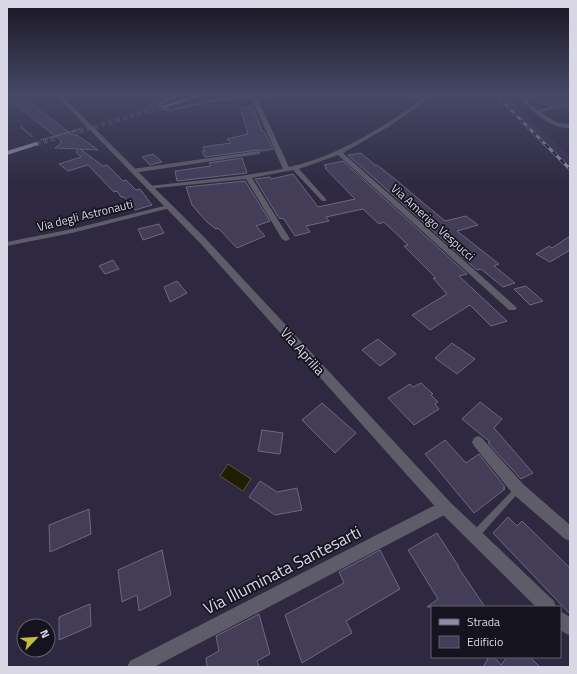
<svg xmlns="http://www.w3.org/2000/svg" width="577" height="674" font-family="'Titillium Web',sans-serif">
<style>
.built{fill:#37304f}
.water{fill:#211e00;stroke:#585545}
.building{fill:#433d58;stroke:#6c6784}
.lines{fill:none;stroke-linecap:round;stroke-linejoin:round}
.primary-tunnel{stroke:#48425a;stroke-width:5;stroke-dasharray:5 2.5;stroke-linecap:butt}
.path{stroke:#8b869b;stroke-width:1.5;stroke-dasharray:1 1;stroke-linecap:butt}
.service{fill:#5f5c69;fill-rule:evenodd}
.minor{fill:#5f5c69;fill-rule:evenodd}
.tertiary{fill:#5f5c69;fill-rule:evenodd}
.primary{fill:#908ba5;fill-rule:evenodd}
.rail-far1-casing{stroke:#9995a8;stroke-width:2.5}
.rail-casing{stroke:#9995a8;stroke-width:3}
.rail-far1{stroke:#15131e;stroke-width:1.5;stroke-dasharray:4.5;stroke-linecap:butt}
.rail{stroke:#15131e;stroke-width:2;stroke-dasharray:5.5;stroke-linecap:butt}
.labels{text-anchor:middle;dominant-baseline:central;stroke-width:3.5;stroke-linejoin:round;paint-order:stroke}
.far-street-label{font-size:12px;fill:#d9d6e6;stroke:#15131e}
.street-label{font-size:14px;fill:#d9d6e6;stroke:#15131e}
.near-street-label{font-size:17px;fill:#d9d6e6;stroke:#15131e}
</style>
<rect width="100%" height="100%" fill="#2e2841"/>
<path class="built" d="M492,94H503L570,157V173Z"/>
<path class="water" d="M228,464L251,479L243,491L220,476Z"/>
<path class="building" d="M546,94H550L568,102L549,106L528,98Z
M26,100L74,136L77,135L98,150L80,149L103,166L107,165L123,181L126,180L136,190L140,189L152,205L135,210L124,197H121L117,191L114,192L88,165L68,171L59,164L81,157L76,152L79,149L55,148L62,142L14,103Z
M253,107L262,131H264L273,149L261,151L258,150L205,157L202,151H205L203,147L231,143L227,139L248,134L241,110L242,108Z
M361,153L375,165H377L390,175L445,221L466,216L478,225L457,231L499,264L494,266L515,283L503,287L481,269L477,270L348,155Z
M153,154L162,162L150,165L142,157Z
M242,158L247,173L177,181L175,171L211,166L209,163Z
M343,161L467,274L459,276L507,321L491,326L470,305L430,330L412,315L447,294L433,278H436L404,246L408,245L384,222L379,224L363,209L326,217L329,221L306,226L310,232L295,236L284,219L279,218L255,179L270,177L271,179L293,174L318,207L355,199L325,168H327L324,165Z
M245,181L270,221L256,226L265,236L237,248L218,228L216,229L207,222L192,205L186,187Z
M159,224L164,233L143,240L138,229Z
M570,236V250L550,262L536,254L549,246L552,248Z
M113,260L119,269L105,274L99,266Z
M177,281L187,293L170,302L164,287Z
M526,286L543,301L530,305L514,289Z
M378,339L396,354L380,366L362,350Z
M452,343L475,359L457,374L435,358Z
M421,383L433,394L431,395L438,402L435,404L439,409L414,425L388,398L410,384L413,387Z
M480,402L502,419L494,428L533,473L521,479L488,443L490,442L462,419Z
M322,403L356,433L335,453L302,420Z
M262,430L283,433L280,454L258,451Z
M445,440L466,463L479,454L505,487L503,488L505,489L474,513L425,454Z
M260,481L277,492L297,488L302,510L275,515L249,497Z
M89,509L91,534L50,552L49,525Z
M508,517L517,526L522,521L570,568V614L493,533Z
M437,533L459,567H458L485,607H427L438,599L408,550Z
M162,550L171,595L139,611L137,595L122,602L118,570Z
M380,550L400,589L346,621L352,633L302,663L285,615L344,583L339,572Z
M90,604L91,626L59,640V617Z
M259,614L270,654L257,661L259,667H207L206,658L219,651L216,636Z
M489,657H494L501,665L507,657H530L540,667H483Z"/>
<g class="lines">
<path class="primary-tunnel" d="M36,144L164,106"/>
<path class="path" d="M21,127L33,137
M41,140L80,129"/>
<path class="service" d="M517,487L519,488L520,490L519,492L479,537L476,538L473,537L472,534L473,531L515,488Z"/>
<path class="minor" d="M30,94H39L7,102V100Z
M274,94H300L257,98L289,167C333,157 369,135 406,111C413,106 423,94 431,94L420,105L388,127L343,153L515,306L517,308L515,310H509L338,155L299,169L326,199V201H322L293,170L252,178L290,239L286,241L282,239L246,179L147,189L146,188L149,186L240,176L283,169L252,99L214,101L172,111L164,110L156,105L161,100L181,95L183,97L165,102L161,105L172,109L214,99Z
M516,94H521L537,110L570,103V105L540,112L557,123L570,124V128C547,128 531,110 516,94Z
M566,94H570V96Z
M258,151L260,152V154L133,173L130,171L133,169Z
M168,205L170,206V208L72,233L7,246V242L72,229Z
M478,436L482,438L523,484L570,525V541L565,539L513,494L474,446L472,442L474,438Z
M445,500L450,502L452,507L450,512L154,667H127L130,661Z"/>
<path class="tertiary" d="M55,94H60L206,239L450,502L554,601L556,607H536L440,512L200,243Z
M560,611L570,617V636L560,630Z"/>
<path class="primary" d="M200,94H208L166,107L162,106Z
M36,142L38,143V145L7,155V151Z"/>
<g class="rail-far1-casing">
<path id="rail-far1" d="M495,94L546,145"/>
</g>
<g class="rail-casing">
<path id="rail" d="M545,144L570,169"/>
</g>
<use href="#rail-far1" class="rail-far1"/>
<use href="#rail" class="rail"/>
</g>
<linearGradient id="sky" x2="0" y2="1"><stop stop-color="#191624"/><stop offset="0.5" stop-color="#464865"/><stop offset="1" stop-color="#464865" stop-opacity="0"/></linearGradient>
<rect width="577" height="189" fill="url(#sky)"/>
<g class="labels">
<g class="far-street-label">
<text transform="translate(85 215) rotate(-14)">Via degli Astronauti</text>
<text transform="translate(433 222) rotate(42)">Via Amerigo Vespucci</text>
</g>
<g class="street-label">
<text transform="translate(303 351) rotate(48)">Via Aprilia</text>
</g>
<g class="near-street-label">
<text transform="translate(282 570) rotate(-27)">Via Illuminata Santesarti</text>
</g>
</g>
<rect width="577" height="674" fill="none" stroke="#d9d6e6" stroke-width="16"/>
<rect x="431" y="606" width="130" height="52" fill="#15131e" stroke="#63616e"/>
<rect x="439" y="619" width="20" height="6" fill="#908ba5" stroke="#63616e"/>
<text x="467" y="626" font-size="12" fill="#d9d6e6">Strada</text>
<rect x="439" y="636" width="20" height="12" fill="#433d58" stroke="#63616e"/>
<text x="467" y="646" font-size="12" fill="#d9d6e6">Edificio</text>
<g transform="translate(36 638) rotate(65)"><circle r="19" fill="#15131e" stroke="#63616e"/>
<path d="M0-3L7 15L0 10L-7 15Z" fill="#c7bb3c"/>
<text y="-6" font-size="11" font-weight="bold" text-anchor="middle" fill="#d9d6e6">N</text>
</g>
</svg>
